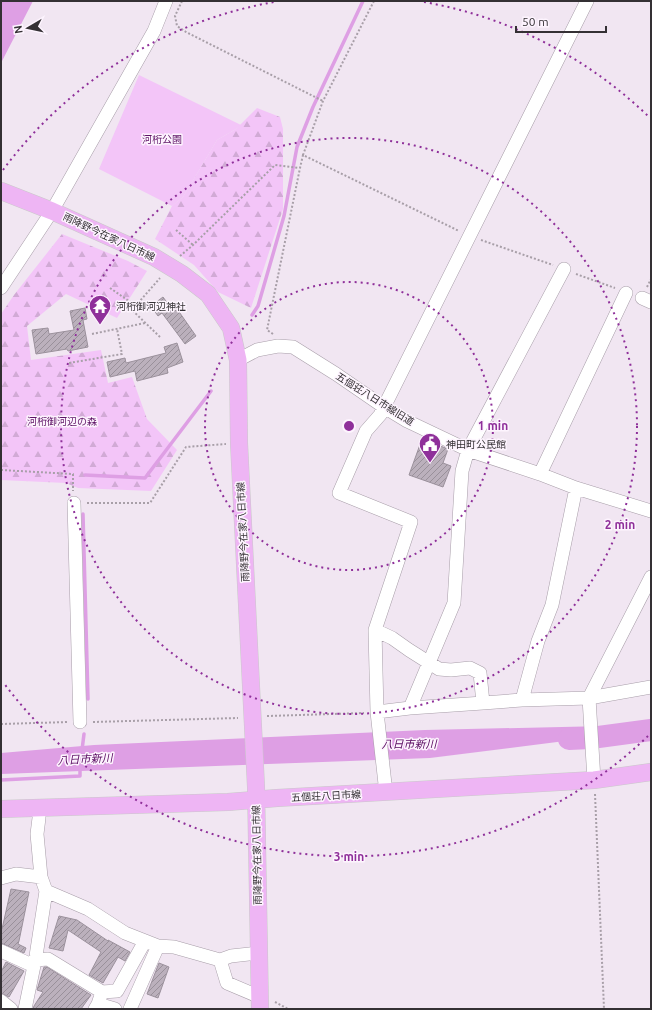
<svg xmlns="http://www.w3.org/2000/svg" width="652" height="1010" font-family="Ubuntu,'Noto Sans JP',sans-serif">
<style>
.forest{fill:url(#forest-firs)}
.green{fill:#f3c5f8}
.water{fill:#de9fe4}
.lines{fill:none;stroke-linecap:round;stroke-linejoin:round}
.stream{stroke:#de9fe4;stroke-width:3.5}
.river{stroke:#de9fe4;stroke-width:22}
.building{fill:url(#building-hatch);stroke:#9b919c}
.minor-casing{stroke:#a89ea9;stroke-width:14}
.major-casing{stroke:#cac9ca;stroke-width:18}
.path{stroke:#a89fa8;stroke-width:2;stroke-dasharray:2 2;stroke-linecap:butt}
.minor{stroke:#fff;stroke-width:13}
.major{stroke:#eeb5f4;stroke-width:17}
.ring{fill:none;stroke:#8f309a;stroke-width:2;stroke-dasharray:2 4}
.labels{text-anchor:middle;dominant-baseline:central;stroke-width:3;stroke-linejoin:round;paint-order:stroke}
.park-label{font-size:10px;fill:#5d1165;stroke:#fdf4fe}
.street-label{font-size:10px;fill:#343034;stroke:#fdf4fe}
.poi-label{font-size:10px;fill:#343034;stroke:#fdf4fe;text-anchor:start}
.water-label{font-size:11px;font-style:italic;fill:#56065e;stroke:#fdf4fe}
.centre{fill:#8f309a;stroke:#fdf4fe;stroke-width:2}
.ring-label{font-size:12px;text-anchor:middle;font-weight:bold;fill:#8f309a;stroke:#fdf4fe;stroke-width:3;stroke-linejoin:round;paint-order:stroke}
</style>
<defs>
<pattern id="forest-firs" width="22" height="20" patternUnits="userSpaceOnUse"><rect width="22" height="20" fill="#f3c5f8"/><path d="M5 1l3.5 6h-7zM16 11l3.5 6h-7z" fill="#d1aad5"/></pattern>
<pattern id="building-hatch" width="6" height="6" patternUnits="userSpaceOnUse"><rect width="6" height="6" fill="#bbb0bc"/><path d="M-1 1l2-2M0 6l6-6M5 7l2-2" fill="none" stroke="#99909a"/></pattern>
</defs>
<rect width="100%" height="100%" fill="#f1e6f2"/>
<path class="forest" d="M257,108L280,117L283,129V209L251,308L218,292L194,265L155,239L172,206L183,197L217,140L236,129Z
M62,234L128,261L147,271L117,318L66,294L27,326L31,360L101,350L108,383L132,377L147,419L177,450L151,491L78,488L66,483L1,480V314L14,295Z"/>
<path class="green" d="M139,75L241,125L236,129L217,140L183,197L172,206L99,169Z"/>
<path class="water" d="M1,1H33L1,63Z
M651,721V731L612,735L430,758L1,774V753L94,745L425,730L605,726Z"/>
<g class="lines">
<path class="stream" d="M252,315L258,306L284,216L297,147L313,107L363,1
M85,475L145,478L211,391
M83,514L88,699
M82,750L84,734
M1,780L80,776V767"/>
<path class="river" d="M569,739L591,738L651,730"/>
</g>
<path class="building" d="M163,297L171,308L175,306L196,336L185,344L162,313L158,316L151,306Z
M85,308L87,319L83,320L88,347L68,351L67,349L36,354L32,330L48,328L49,334L74,330L70,311Z
M177,343L183,362L167,368L168,373L137,381L135,371L110,377L107,362L125,358L126,363L166,353L164,347Z
M422,439L448,449L443,463L451,466L443,487L409,475Z
M11,889L29,892L19,941L18,944L26,948L24,953L1,943V928L2,929Z
M59,916L77,920L108,941V940L130,952L125,961L118,957L103,983L89,975L101,952L68,930L63,951L49,948Z
M6,962L24,971L9,997L1,993V972Z
M159,963L169,967L158,998L147,994Z
M44,967H47L91,995L81,1009H33L34,1006L43,992L37,990Z"/>
<g class="lines">
<g class="minor-casing">
<path id="minor" d="M1,288L52,211L154,31L166,1
M642,298L651,302
M238,360L257,350L278,346L293,347L336,374L384,407L407,421L468,450L540,474L576,488L651,511
M540,474L626,293
M74,503L80,722
M375,630L392,638L409,650L439,669L451,670L470,668L480,673L483,703
M522,700L538,641L552,605L576,488
M410,708L454,603L462,471L468,450L564,269
M377,712L410,708L483,703L522,700L589,698L651,687
M594,780L589,698L651,577
M386,793L377,712L375,630L411,522L339,493L366,431L380,415L587,1
M1,878L16,874L41,877
M46,891L88,909L125,933L158,946L174,947L220,960L231,956L259,953
M1,951L34,966
M35,960L48,959L102,992L117,991L145,941
M220,960L227,983L260,997
M1,1001L11,1009
M98,1004L115,1009
M25,1009L36,956L46,891L41,877L37,834L39,818V807
M95,1009L98,1004L102,992
M130,1009L158,946"/>
</g>
<g class="major-casing">
<path id="major" d="M1,191L52,211L154,257L182,274L208,294L231,328L238,360L239,443L256,787L260,1009
M1,809L228,802L277,798L594,780L651,772"/>
</g>
<path class="path" d="M182,1L175,16L177,26L186,32L323,101
M374,1L323,101L303,155L459,231
M176,230L193,245
M481,240L553,265
M180,256L193,245L275,165L299,168
M576,274L615,288
M647,287L651,279
M110,288L136,306
M92,334L145,323
M273,334L267,330L300,168L303,155
M160,337L132,310L160,278
M69,363L122,354L117,329
M1,470L73,474V491
M87,503H150L186,447L226,444
M267,716L364,713
M93,722L238,718
M1,724L68,722
M595,794L604,1009
M275,1002L288,1009"/>
<use href="#minor" class="minor"/>
<use href="#major" class="major"/>
</g>
<g class="ring">
<circle cx="349" cy="426" r="144"/>
<circle cx="349" cy="426" r="288"/>
<path d="M648 736A431 431 0 0 1 3 682M3 170A431 431 0 0 1 274 2M424 2A431 431 0 0 1 648 116"/>
</g>
<defs>
<g id="temple-pin" transform="scale(1.15)"><path d="M0 17L-7.5 6A9.5 9.5 0 1 1 7.5 6Z" fill="#8f309a" stroke="#fdf4fe"/><path d="M0-6L5-2H3V0L6.5 2.5H4V6H1.5V3h-3V6H-4V2.5H-6.5L-3 0V-2H-5Z" fill="#fff"/></g>
<g id="civic-pin" transform="scale(1.15)"><path d="M0 17L-7.5 6A9.5 9.5 0 1 1 7.5 6Z" fill="#8f309a" stroke="#fdf4fe"/><path d="M-.6-6.5H3V-4.5H.6V-3L4-1V1h2V6H-6V1h2V-1L-.6-3ZM-1.2 2.5V6h2.4V2.5Z" fill="#fff"/></g>
</defs>
<g fill-rule="evenodd">
<use href="#temple-pin" x="100" y="306"/>
<use href="#civic-pin" x="430" y="444"/>
</g>
<g class="labels">
<g class="park-label">
<text x="162" y="139">河桁公園</text>
<text x="62" y="421">河桁御河辺の森</text>
</g>
<g class="street-label">
<text transform="translate(109 237) rotate(25)">雨降野今在家八日市線</text>
<text transform="translate(375 399) rotate(32)">五個荘八日市線旧道</text>
<text transform="translate(243 532) rotate(-93)">雨降野今在家八日市線</text>
<text transform="translate(326 796) rotate(-3)">五個荘八日市線</text>
<text transform="translate(257 855) rotate(-91)">雨降野今在家八日市線</text>
</g>
<g class="poi-label">
<text x="116" y="306">河桁御河辺神社</text>
<text x="446" y="444">神田町公民館</text>
</g>
<g class="water-label">
<text x="409" y="744">八日市新川</text>
<text transform="translate(85 759) rotate(-3)">八日市新川</text>
</g>
</g>
<circle cx="349" cy="426" r="6" class="centre"/>
<g class="ring-label">
<text x="493" y="430">1 min</text>
<text x="620" y="529">2 min</text>
<text x="349" y="861">3 min</text>
</g>
<rect width="652" height="1010" fill="none" stroke="#343034" stroke-width="4"/>
<g transform="translate(28 28) rotate(261)" stroke="#fdf4fe" stroke-width="3" paint-order="stroke">
<path d="M0-3L7 15L0 10L-7 15Z" fill="#343034"/>
<text y="-6" font-size="11" font-weight="bold" text-anchor="middle" fill="#343034">N</text>
</g>
<path d="M516 26v6h90v-6" fill="none" stroke="#343034" stroke-width="2"/>
<text x="522" y="26" font-size="12" fill="#343034" stroke="#fdf4fe" stroke-width="3" paint-order="stroke">50 m</text>
</svg>
